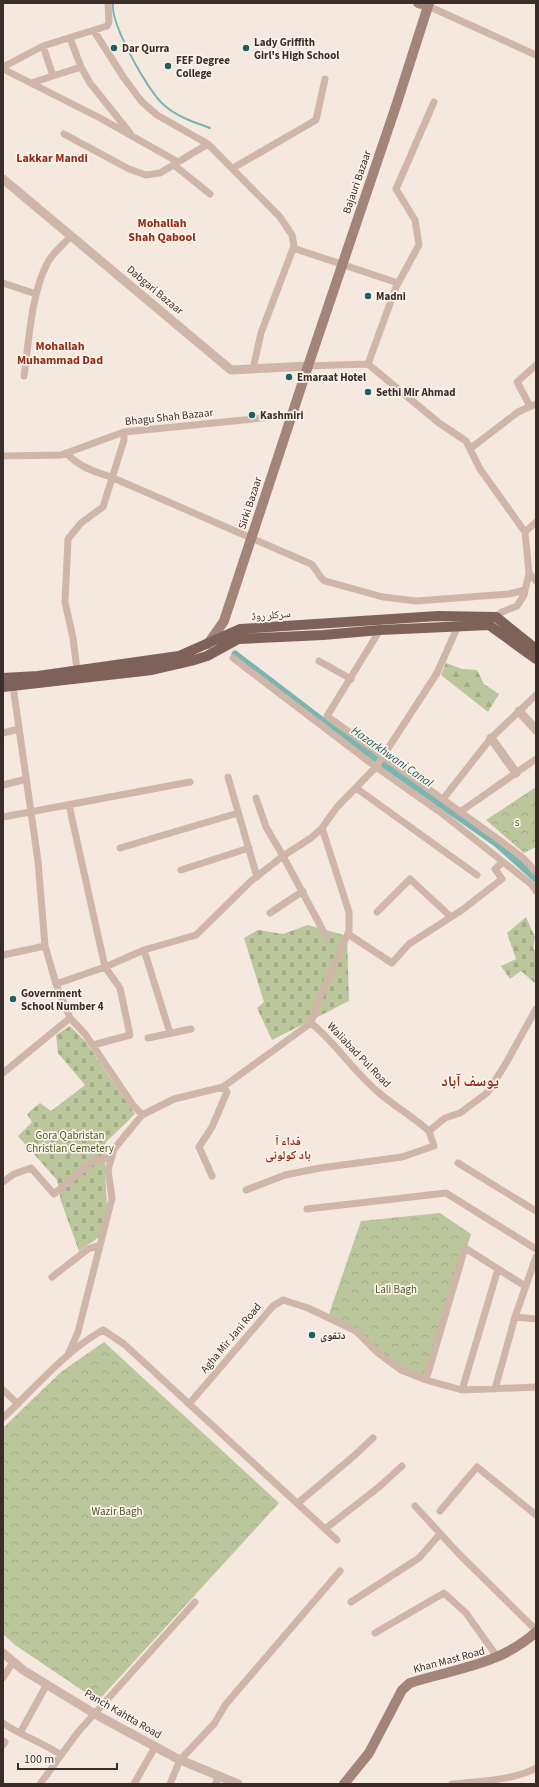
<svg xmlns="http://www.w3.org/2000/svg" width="539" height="1787" font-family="'Source Sans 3','Noto Naskh Arabic',sans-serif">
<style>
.forest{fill:url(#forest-firs)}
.cemetery{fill:url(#cemetery-stones)}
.park{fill:url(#park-crowns)}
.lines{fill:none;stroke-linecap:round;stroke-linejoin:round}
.stream{stroke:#7ab5b2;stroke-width:2}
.canal{stroke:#7ab5b2;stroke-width:7}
.minor{stroke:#cfb6a8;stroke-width:7}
.tertiary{stroke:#cfb6a8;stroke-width:9}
.secondary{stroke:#a38479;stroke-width:10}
.primary{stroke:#7e6259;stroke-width:10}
.poi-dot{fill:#1a615f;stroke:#fcf3eb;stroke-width:1.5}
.labels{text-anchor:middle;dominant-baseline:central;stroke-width:3.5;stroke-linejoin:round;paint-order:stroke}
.poi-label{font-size:11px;font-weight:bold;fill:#3b2d29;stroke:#fcf3eb;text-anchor:start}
.street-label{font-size:11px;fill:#3b2d29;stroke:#fcf3eb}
.park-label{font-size:11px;fill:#4e5b2a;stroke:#fcf3eb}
.neighbourhood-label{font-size:12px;font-weight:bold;fill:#922c1a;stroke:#fcf3eb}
.water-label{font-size:12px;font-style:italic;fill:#1a615f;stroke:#fcf3eb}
.district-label{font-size:15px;font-weight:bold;fill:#922c1a;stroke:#fcf3eb}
</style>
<defs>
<pattern id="forest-firs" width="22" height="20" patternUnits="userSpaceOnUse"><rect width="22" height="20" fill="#bbc69c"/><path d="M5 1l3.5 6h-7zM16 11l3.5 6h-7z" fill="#a2aa86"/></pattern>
<pattern id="cemetery-stones" width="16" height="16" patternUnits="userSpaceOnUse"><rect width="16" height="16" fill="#bbc69c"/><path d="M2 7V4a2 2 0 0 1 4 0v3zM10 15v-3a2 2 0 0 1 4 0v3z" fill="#a2aa86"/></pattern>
<pattern id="park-crowns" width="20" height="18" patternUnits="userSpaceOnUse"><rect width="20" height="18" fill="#bbc69c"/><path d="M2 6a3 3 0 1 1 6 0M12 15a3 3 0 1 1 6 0" fill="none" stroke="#a2aa86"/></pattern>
</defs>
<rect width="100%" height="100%" fill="#f5e8de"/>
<path class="forest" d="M446,663L462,669L477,670L484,684L499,694L488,712L441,675Z"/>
<path class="cemetery" d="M526,917L535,937L533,948L536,952V984L521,971L510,979L501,966L516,959L507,933Z
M308,925L347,936L349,1001L272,1040L257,1008L264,1002L244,938L258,930L283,934Z
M70,1026L85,1041L135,1114L106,1142L105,1171L107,1208L102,1235L79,1251L61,1201L57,1180L18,1136L32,1122L27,1114L40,1103L51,1111L85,1085L58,1053L56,1035Z"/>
<path class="park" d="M536,787V847L524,853L486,820Z
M440,1213L471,1234L426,1380L401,1370L356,1331L328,1317L361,1221Z
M104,1342L279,1503L98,1701L15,1645L3,1634V1428L61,1372Z"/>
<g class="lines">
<path class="stream" d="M113,3C110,23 148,92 164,105C177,117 194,122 210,128"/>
<path class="canal" d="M235,654L328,725L497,844L536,879"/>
<path class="minor" d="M428,6L536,55
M94,31L124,78L142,102L157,115L208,144L280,217L292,235L294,246L261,333L253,369
M70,38L81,67L90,83L130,133
M43,46L53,76
M3,67L43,46L107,26L109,22L108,3
M3,69L100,118L178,162
M31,83L81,67
M64,134L129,169L146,175L160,173L208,144
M174,165L210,194
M233,168L316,120L325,79
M293,248L398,283
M3,283L36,294
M368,364L396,287L419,245L415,220L396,189L434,102
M308,366L368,364L439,423L466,441L480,469L525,532L529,573L524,595L517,606L502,612L496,617
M24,376C29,342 31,294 47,264C52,253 63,245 71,236
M530,406L517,382L536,365
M471,448L518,412L536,404
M66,453C80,467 92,471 111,477L311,564C317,569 319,578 325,581L383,597L416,601L509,594L525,590
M3,456L61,455L124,432L292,415
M525,532L536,522
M529,573L536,581
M380,630L327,716L498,839L523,858L536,872
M233,658L376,767L444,815L531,884L536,891
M319,661L351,679
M77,670L73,638L65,602L68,539L81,523L103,507L124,440V432
M13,686L38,861L45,946L48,956L56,984L70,1018L85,1034L133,1105L142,1115
M3,733L19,729
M228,777L257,877
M3,785L26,779
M356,788L477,875
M256,798L266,827L283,856L327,938
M443,799L491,738L536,695
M69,805L105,967L120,988L130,1035L93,1045
M460,812L536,759
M3,817L190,782
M120,848L238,813
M181,870L249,848
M377,912L410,879L451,917
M270,913L303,891
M348,934L392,963L409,944L462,910L502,879L495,869L503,862
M144,950L170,1033
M3,955L45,946
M56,984L105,967L144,950L196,935L251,881L283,856L311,838L322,828L337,807L376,767L437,673L458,626
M311,1023C336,1043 353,1071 378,1092C394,1106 412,1116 429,1131L445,1118L460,1113L487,1093L505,1065L536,1009
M148,1038L191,1029
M3,1073L70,1018
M458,1163L536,1211
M212,1176L199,1147L212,1127L227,1092L223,1087
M3,1182L14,1174L31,1168L54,1194L93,1161L112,1157
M246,1190L285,1175L320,1168L402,1157L434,1146L429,1131
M307,1209L446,1193L536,1249
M52,1277L88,1249L100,1245
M515,1317L536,1319
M68,1355L78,1332L112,1198L108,1170L114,1149L142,1115L174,1099L223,1087L311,1023L319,999L349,931V912L322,828
M426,1380L465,1248L525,1286
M495,1389L515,1317L536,1257
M3,1390L18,1404
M462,1390L498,1269
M189,1404L273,1306L283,1300L308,1308L356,1331L378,1353L401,1370L426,1380L462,1390L536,1387
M3,1418C35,1388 64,1352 103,1330L124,1344L337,1540
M298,1503L355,1455L373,1438
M415,1506L459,1554L536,1630
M440,1511L477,1467L536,1515
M325,1529L379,1487L402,1466
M351,1602L419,1558L440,1534
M375,1633L444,1593L466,1613L498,1658
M3,1678L13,1662
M3,1723C21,1736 42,1742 61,1755
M20,1733L47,1684
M3,1741L5,1742L3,1745
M40,1784L78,1732L195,1602
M134,1784L155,1747
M170,1784L180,1760L214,1724L226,1704L340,1571
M215,1784L219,1777
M452,1784C479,1781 512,1781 536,1768"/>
<path class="tertiary" d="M3,179L231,370L308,366
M519,711L536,730
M491,738L516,773
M3,1653L23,1670L95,1714L178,1759L238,1784"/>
<path class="secondary" d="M418,3L428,6
M208,644L224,621L308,366L397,103L429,3
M344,1784L369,1753L402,1690L410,1683C454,1669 500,1665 536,1632"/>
<path class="primary" d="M3,678L38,676L179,656L240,629L438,616L496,617L536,649
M3,687L152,670L191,661L207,656L238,639L323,635L380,630L489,625L536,659"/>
</g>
<g class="poi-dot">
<circle cx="114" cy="48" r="4"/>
<circle cx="246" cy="48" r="4"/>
<circle cx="168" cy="66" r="4"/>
<circle cx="368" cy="296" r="4"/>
<circle cx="289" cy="377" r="4"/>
<circle cx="368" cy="392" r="4"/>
<circle cx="252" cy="415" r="4"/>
<circle cx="13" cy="999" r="4"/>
<circle cx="312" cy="1335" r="4"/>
</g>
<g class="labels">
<g class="poi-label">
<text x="254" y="42">Lady Griffith<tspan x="254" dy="13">Girl's High School</tspan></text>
<text x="122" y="48">Dar Qurra</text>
<text x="176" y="60">FEF Degree<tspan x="176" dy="13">College</tspan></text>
<text x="376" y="296">Madni</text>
<text x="297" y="377">Emaraat Hotel</text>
<text x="376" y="392">Sethi Mir Ahmad</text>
<text x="260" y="415">Kashmiri</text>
<text x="21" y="993">Government<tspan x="21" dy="13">School Number 4</tspan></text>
<text x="320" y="1335">دتقوى</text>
</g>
<g class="street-label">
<text transform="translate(357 182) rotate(-71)">Bajauri Bazaar</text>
<text transform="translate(155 290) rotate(40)">Dabgari Bazaar</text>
<text transform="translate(169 417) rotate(-6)">Bhagu Shah Bazaar</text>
<text transform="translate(250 503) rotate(-72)">Sirki Bazaar</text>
<text transform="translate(271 615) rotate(-4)">سرکلر روڈ</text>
<text transform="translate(359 1055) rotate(46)">Waliabad Pul Road</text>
<text transform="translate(231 1338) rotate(-50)">Agha Mir Jani Road</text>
<text transform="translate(449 1660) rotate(-15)">Khan Mast Road</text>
<text transform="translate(123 1714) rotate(30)">Panch Kahtta Road</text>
</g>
<g class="park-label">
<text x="517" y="822">s</text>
<text x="70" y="1135">Gora Qabristan<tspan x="70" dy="13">Christian Cemetery</tspan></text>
<text x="396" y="1289">Lali Bagh</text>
<text x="117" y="1511">Wazir Bagh</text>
</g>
<g class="neighbourhood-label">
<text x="52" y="158">Lakkar Mandi</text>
<text x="162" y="223">Mohallah<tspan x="162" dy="14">Shah Qabool</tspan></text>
<text x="60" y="346">Mohallah<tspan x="60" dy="14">Muhammad Dad</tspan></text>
<text x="288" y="1141">فداء آ<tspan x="288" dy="14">باد کولونی</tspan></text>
</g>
<g class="water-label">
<text transform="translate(392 757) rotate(35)">Hazarkhwani Canal</text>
</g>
<g class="district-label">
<text x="470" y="1081">یوسف آباد</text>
</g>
</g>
<rect width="539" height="1787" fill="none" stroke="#3b2d29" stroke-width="8"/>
<path d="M18 1763v6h99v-6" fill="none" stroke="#3b2d29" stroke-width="2"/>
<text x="24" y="1763" font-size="12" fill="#3b2d29" stroke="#fcf3eb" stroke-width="3" paint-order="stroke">100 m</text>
</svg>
